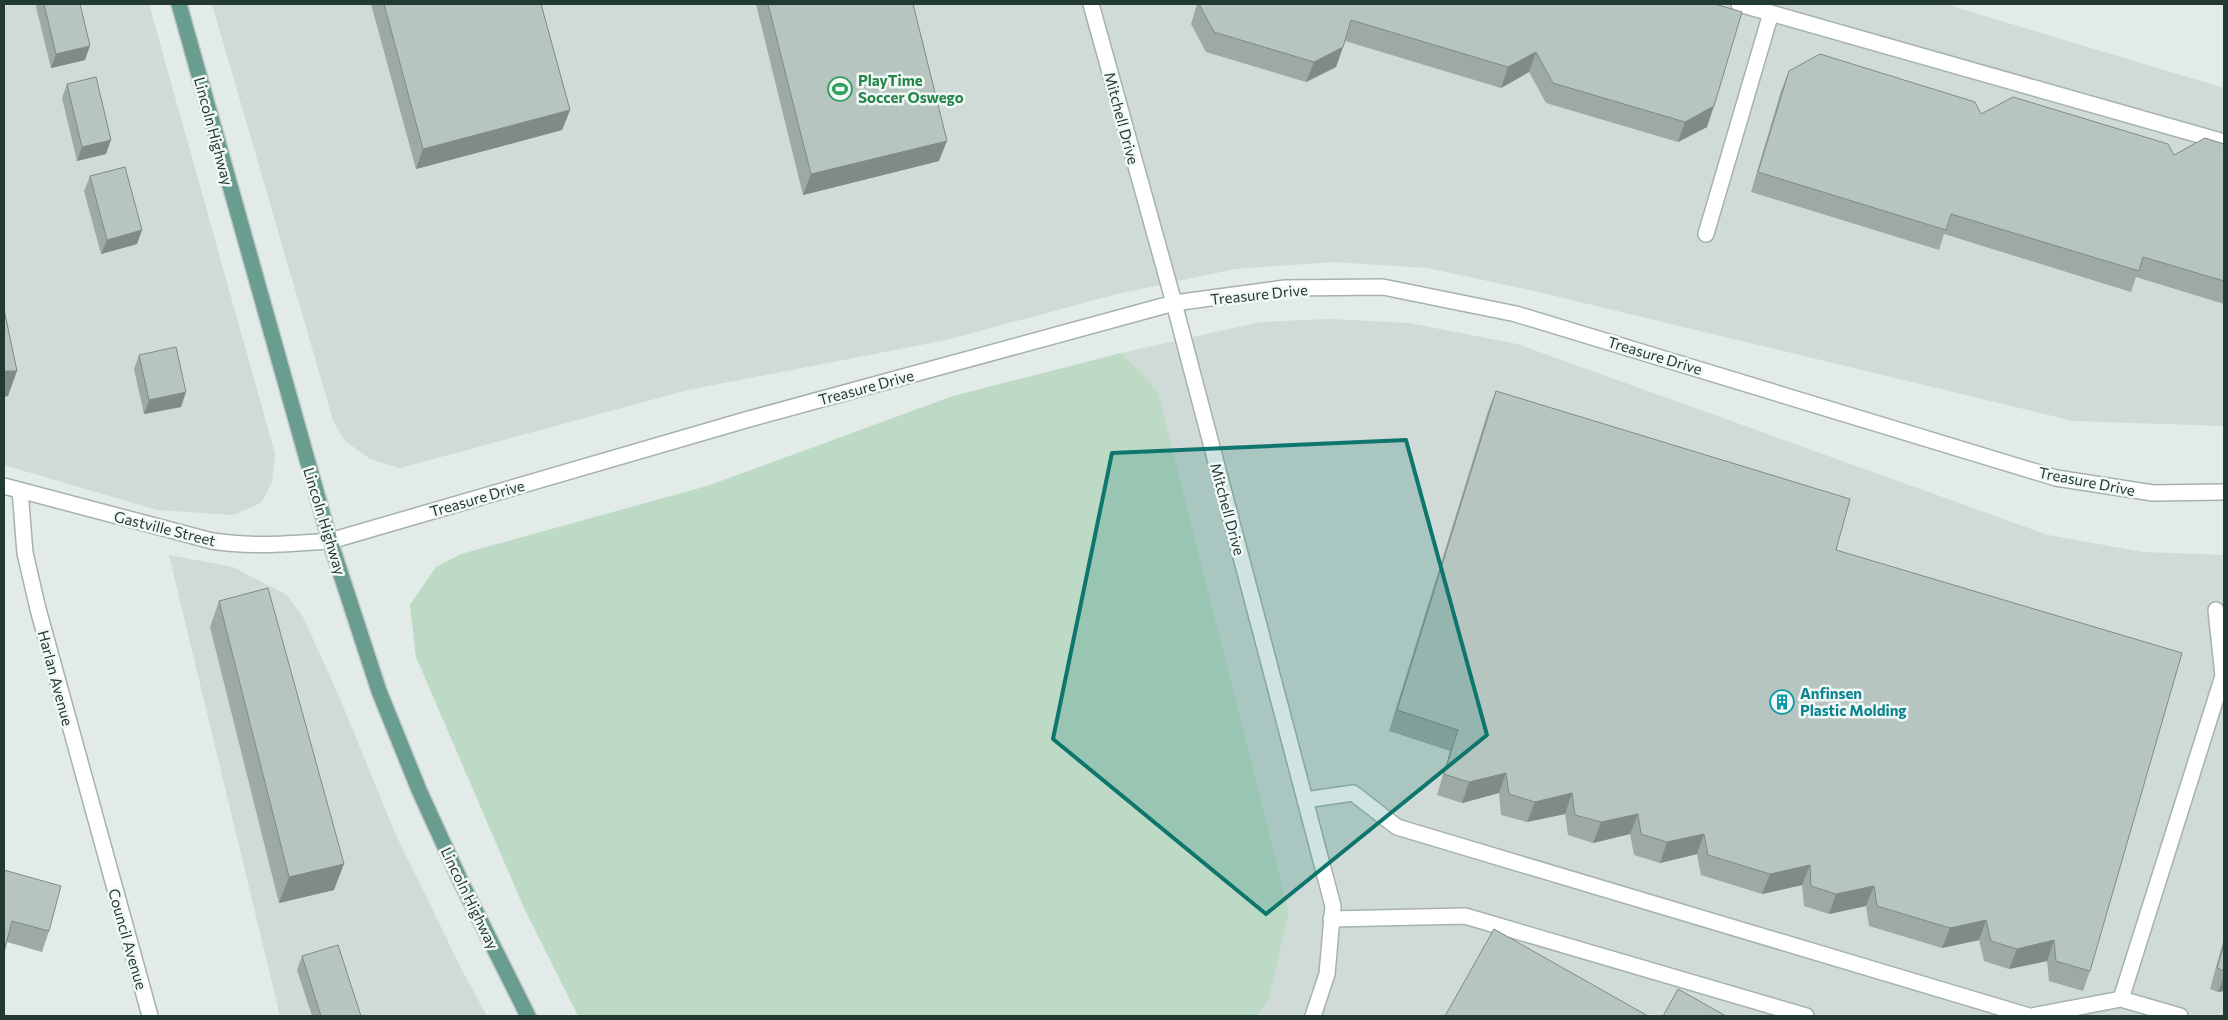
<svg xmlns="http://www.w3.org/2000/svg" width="2228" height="1020" font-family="Commissioner,sans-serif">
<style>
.built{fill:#d0dad6}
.green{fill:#bcdac5}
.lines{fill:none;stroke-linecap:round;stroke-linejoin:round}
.service-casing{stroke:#a5b2ae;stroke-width:18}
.minor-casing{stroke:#a5b2ae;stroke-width:18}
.primary-casing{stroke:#c1c8c6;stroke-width:18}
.service{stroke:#fff;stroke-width:15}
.minor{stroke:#fff;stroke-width:15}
.primary{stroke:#699d90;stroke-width:15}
.wall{fill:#9da9a5}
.shaded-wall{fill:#808a86}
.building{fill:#b7c5c0;stroke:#808a86}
.marked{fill:#0f766e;fill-opacity:0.2;stroke:#0f766e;stroke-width:4;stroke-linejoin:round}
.labels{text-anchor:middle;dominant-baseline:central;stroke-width:5;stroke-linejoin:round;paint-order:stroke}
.leisure-label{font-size:15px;font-weight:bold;fill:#27864d;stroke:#f2f8f5;text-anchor:start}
.street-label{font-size:15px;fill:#233a34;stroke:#f2f8f5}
.culture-label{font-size:15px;font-weight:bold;fill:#0d838f;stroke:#f2f8f5;text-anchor:start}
</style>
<rect width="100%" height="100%" fill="#e2ebe7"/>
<path class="built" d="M4,4H149L275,454L272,482L261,503L233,515L157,510L4,465Z
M212,4H1945L2224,88V426L2073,421L1530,290L1427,268L1333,262L1235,269L1113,295L946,340L688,390L400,468L370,459L345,441L333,420Z
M1330,319L1409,323L1517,344L2048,535L2143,552L2224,555V1016H1257L1269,999L1289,912L1158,391L1121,353L1261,322Z
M169,555L233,567L287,595L303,617L338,694L395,833L461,968L487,1016H280Z"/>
<path class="green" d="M1121,353L1158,391L1289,912L1269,999L1257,1016H578L524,908L416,657L410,605L436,567L461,554L707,486L953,396Z"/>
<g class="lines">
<g class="service-casing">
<path id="service" d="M1739,4L2224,142
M1706,234L1771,13
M1305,800L1353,793L1397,827L2029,1016
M1331,919L1465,916L1806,1016
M2121,999L2223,676L2216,610
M2032,1016L2121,999L2180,1016"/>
</g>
<g class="minor-casing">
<path id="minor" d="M1091,4L1174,303L1333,906L1327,974L1313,1016
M4,486L212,541C252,547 290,544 330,541L749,419L1174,303L1285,288L1383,287L1516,314L2056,478L2153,493L2224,492
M20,490L25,553L38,609L150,1016"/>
</g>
<g class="primary-casing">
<path id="primary" d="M179,4L330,541L379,691L419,790L461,882L528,1016"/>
</g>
<use href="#service" class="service"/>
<use href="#minor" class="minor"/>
<use href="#primary" class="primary"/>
</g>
<path class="wall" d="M37,4H80L85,60L51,68L36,7Z
M371,4H541L570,110L562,130L416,169Z
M756,4H913L939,161L803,195Z
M1197,4H1715L1707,127L1678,142L1546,103L1529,72L1501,88L1345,41L1336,67L1306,82L1206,52L1191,24Z
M1789,71L1981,114L2174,155L2224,144V304L2136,277L2131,292L1944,234L1939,250L1751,192L1781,91Z
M67,84L106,154L77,161L62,98Z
M90,176L137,244L101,254L84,191Z
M139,355L181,407L144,414L134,369Z
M1496,391L1836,550L2090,971L2083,991L2049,981L2047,961L2009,969L1984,961L1979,940L1942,948L1869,926L1866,906L1829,914L1804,906L1802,885L1762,894L1701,875L1697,854L1660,863L1634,855L1630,834L1593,843L1568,835L1565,814L1527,822L1501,815L1499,793L1462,803L1437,795L1450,751L1389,731L1488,411Z
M219,601L334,890L279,903L210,627Z
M4,870L49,931L42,952L7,942Z
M2224,938V991L2218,992L2210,989Z
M302,956L361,1016H312L297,970Z"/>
<path class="shaded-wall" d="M90,46L85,60L51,68L56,54Z
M1343,47L1336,67L1306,82L1314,62Z
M1536,52L1529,72L1501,88L1508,67Z
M1714,106L1707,127L1678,142L1685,122Z
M570,110L562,130L416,169L423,149Z
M111,140L106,154L77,161L82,147Z
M947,141L939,161L803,195L811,174Z
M142,230L137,244L101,254L107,240Z
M4,371H17L8,396L4,397Z
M186,392L181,407L144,414L149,400Z
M1506,773L1499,793L1462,803L1469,782Z
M1572,793L1565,814L1527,822L1535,802Z
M1638,814L1630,834L1593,843L1601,822Z
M1704,834L1697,854L1660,863L1667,842Z
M344,864L334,890L279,903L289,877Z
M1810,865L1802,885L1762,894L1770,874Z
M1874,886L1866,906L1829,914L1836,894Z
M1986,920L1979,940L1942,948L1950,928Z
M2054,940L2047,961L2009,969L2017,949Z
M2224,976V991L2218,992Z"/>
<path class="building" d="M44,4H80L90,46L56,54Z
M384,4H541L570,110L423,149Z
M768,4H913L947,141L811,174Z
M1199,4H1715L1742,12L1714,106L1685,122L1553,83L1536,52L1508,67L1351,20L1343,47L1314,62L1214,32Z
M1820,54L1975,102L1981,114L2013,97L2168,144L2174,155L2205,138L2224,144V281L2143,257L2139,271L1951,214L1946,230L1758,172L1789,71Z
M96,77L111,140L82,147L67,84Z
M125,167L142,230L107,240L90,176Z
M4,309L17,371H4Z
M176,347L186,392L149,400L139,355Z
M1496,391L1850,499L1836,550L2182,653L2090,971L2056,961L2054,940L2017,949L1991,941L1986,920L1950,928L1877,906L1874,886L1836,894L1811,886L1810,865L1770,874L1708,855L1704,834L1667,842L1641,834L1638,814L1601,822L1575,815L1572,793L1535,802L1509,794L1506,773L1469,782L1444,774L1458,730L1397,710Z
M268,588L344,864L289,877L219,601Z
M4,870L61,886L49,931L12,921L4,952Z
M1494,929L1648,1016H1445Z
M2224,944V971L2217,968Z
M338,945L361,1016H321L302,956Z
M1678,989L1726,1016H1663Z"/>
<path class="marked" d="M1406,440L1487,735L1266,914L1053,739L1112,453Z"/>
<defs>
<g id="stadium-ring" transform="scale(1.25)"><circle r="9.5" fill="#f2f8f5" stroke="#2e9e5b" stroke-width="1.5"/><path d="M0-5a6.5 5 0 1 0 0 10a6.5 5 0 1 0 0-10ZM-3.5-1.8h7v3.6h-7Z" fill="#2e9e5b"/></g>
<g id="building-ring" transform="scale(1.25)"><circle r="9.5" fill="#f2f8f5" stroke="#0f9aa8" stroke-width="1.5"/><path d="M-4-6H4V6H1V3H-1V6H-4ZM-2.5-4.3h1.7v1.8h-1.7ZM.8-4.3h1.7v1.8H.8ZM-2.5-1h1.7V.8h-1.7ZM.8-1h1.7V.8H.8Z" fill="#0f9aa8"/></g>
</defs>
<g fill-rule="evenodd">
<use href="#stadium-ring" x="840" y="89"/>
<use href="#building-ring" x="1782" y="702"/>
</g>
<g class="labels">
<g class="leisure-label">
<text x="858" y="80">PlayTime<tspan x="858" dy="17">Soccer Oswego</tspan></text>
</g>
<g class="street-label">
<text transform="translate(1122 118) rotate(75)">Mitchell Drive</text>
<text transform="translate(214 131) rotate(75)">Lincoln Highway</text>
<text transform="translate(1259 294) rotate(-6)">Treasure Drive</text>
<text transform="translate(1655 355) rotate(17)">Treasure Drive</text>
<text transform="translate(866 387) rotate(-15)">Treasure Drive</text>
<text transform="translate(2087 481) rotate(11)">Treasure Drive</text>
<text transform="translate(477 498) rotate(-16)">Treasure Drive</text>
<text transform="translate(1228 509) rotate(75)">Mitchell Drive</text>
<text transform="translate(325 521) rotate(73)">Lincoln Highway</text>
<text transform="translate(165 528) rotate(14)">Gastville Street</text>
<text transform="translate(56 678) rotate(75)">Harlan Avenue</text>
<text transform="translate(470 898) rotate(64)">Lincoln Highway</text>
<text transform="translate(128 939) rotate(74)">Council Avenue</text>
</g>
<g class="culture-label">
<text x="1800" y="693">Anfinsen<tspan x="1800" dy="17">Plastic Molding</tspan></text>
</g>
</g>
<rect width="2228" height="1020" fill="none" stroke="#233a34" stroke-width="10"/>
</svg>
